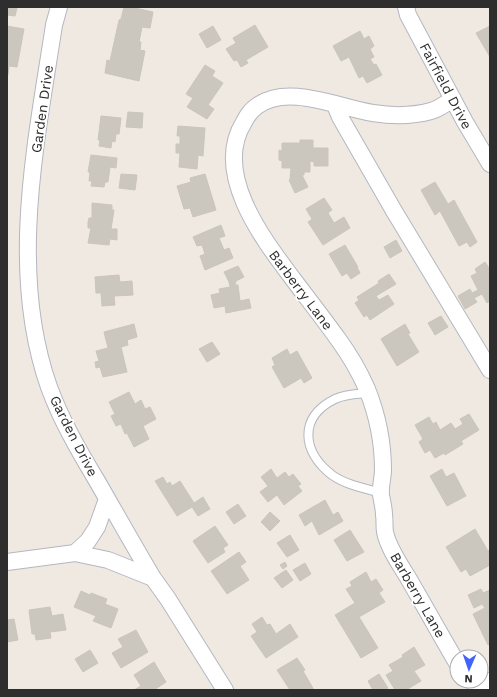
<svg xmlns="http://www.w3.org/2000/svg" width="497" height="697" font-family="'Work Sans',sans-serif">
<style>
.building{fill:#cbc7bf;stroke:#cbc5ba}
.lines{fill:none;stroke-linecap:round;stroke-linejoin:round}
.lane-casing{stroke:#b4b7c1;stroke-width:10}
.street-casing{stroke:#b4b7c1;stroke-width:18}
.lane{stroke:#fff;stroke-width:8}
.street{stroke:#fff;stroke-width:16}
.labels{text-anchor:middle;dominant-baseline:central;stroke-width:3.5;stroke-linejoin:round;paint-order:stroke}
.street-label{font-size:14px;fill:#2e2e2e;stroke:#fff}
</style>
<rect width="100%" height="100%" fill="#efe9e1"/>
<path class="building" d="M7,7L17,8L15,16L7,15Z
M124,7H130L153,12L150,28L142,27L139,42H141L140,50L145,51L139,81L105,73L107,60L110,61L119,20L121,19Z
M255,25L268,47L246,60L248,63L241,67L237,60L234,61L226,49L236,43L233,38Z
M7,26L24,29L17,67L9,66L8,75H7Z
M213,26L221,40L207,48L199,34Z
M490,26V57L476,33Z
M360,31L364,39L369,36L374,46L370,49L374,57L370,59L374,65L376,64L382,75L367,83L363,76L359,78L349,57L341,61L333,46Z
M205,65L215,71L212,76L223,83L208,105L214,109L207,119L187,107L193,98L186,94Z
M128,112L143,113L142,128L126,127Z
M101,116L121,118L119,134H116L115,142L112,141L111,148L99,146L100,140H98Z
M178,126L205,128L203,156L198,155L197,169L179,167L180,153H176V144H180V136H177Z
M300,140H313V148H328V166H314V162L310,161V172H304V175H302L308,187L295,193L289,180H290L291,168H282V161L279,160V150L282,151V143H300Z
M91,155L117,158L116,168L110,167L108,182H105L104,187L91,186L92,181H89L90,172H88Z
M121,174L137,175L135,190L119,188Z
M205,174L216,210L193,217L190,208L184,209L177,186L191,182L190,178Z
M435,182L448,204L454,200L477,242L470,247L467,242L459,246L440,211L435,215L421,190Z
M324,198L332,210L328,213L334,223L344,217L350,228L323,245L308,222L312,219L306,209Z
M92,203L112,205V210H114L111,229H117V240L110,239L109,245L88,243L91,228H88V222L89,218H92Z
M221,225L225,236L219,238L224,250L229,248L233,258L205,270L200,256L205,254L202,245L197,246L193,237Z
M396,240L402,251L390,258L384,247Z
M345,245L358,267H357L360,273L351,279L347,273L342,276L329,254Z
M485,262L489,268L490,267V301L487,303L482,294L474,298L477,302L465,309L458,296L470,289L472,293L478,290L471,276L477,273L475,269Z
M238,266L244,277L236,281L235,285H238L240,301L249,299L251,308L226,313L225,306L214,308L211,295L220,293L219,289L230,287L229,282L224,272Z
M389,274L396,284L376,296L379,300L388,295L394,304L370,320L367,315L364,317L355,303L359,300L357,297L379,283L378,281Z
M119,275L120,282L132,281L133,295L114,296L115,305L102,306L101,293H96L95,277Z
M441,316L448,327L435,335L428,323Z
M134,324L137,337L127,340L128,345L121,347L127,372L103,377L100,367L96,368L95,362L99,361L96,351L108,348L104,332Z
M405,324L410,333L408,334L419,352L397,366L381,339Z
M212,342L220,354L207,362L199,349Z
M287,349L290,355L297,351L312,378L304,383L301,378L284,388L272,367L275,365L272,358Z
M129,392L135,404L141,400L145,409L150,407L156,419L143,426L149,439L134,447L127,433L125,434L121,424L116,426L111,416L115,414L109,402Z
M469,414L479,430L461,441L463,444L445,455L444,453L435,458L430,450L425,453L419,442L423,439L415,425L429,417L433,424L436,422L440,430L451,423L455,429L463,424L460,419Z
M271,469L277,478L285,472L289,477L293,474L301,484L298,486L302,491L284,505L277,495L268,502L260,492L268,486L261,477Z
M442,469L446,477L454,473L466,496L447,506L430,476Z
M163,477L167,484L170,482L172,486L180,481L194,503L203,497L210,509L198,516L192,507L177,516L155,481Z
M325,500L333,515L338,512L343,521L319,535L312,521L305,526L299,515Z
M238,504L246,516L234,524L226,512Z
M270,512L280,521L270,531L261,522Z
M215,526L228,545L223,548L225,552L208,563L193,541Z
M475,529L488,551L490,549V565L470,576L466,569L461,572L446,547Z
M350,530L364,552L347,561L334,540Z
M290,535L299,550L287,557L277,543Z
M239,552L246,562L240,566L249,580L227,594L211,571Z
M285,562L287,566L283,569L280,565Z
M305,563L311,574L300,581L293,570Z
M286,570L293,580L282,588L274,578Z
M366,572L371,582L376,579L383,590L379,593L385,602L359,617L378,648L361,658L335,615L355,603L346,589L352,586L350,582Z
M481,589L483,593L490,590V644L488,645L473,614L485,608L482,604L474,608L468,595Z
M81,591L90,595L91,593L107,599L105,604L118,609L111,628L93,621L96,616L74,607Z
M50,607L52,616L63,614L66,630L50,632L51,638L36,640L35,634H32L29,610Z
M262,617L267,625L270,624L276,634L290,624L298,637L266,658L251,636L257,632L252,624Z
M14,619L18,640L7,642V620Z
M136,630L148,652L121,668L112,653L123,647L118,639Z
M414,647L425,665L414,671L421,681L406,690H395L386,675L393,671L389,665L403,657L402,655Z
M90,650L98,663L83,672L75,659Z
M297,658L305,670L303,671L314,690H290L277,670Z
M154,662L166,682L154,690H134L141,686L134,675Z
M379,674L388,688L385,690H373L368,681Z"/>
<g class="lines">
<g class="lane-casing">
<path id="lane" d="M368,393C358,394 345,394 335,399C298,417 302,452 332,475C346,485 364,488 381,493"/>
</g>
<g class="street-casing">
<path id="street" d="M59,7L54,25C36,143 8,271 49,387C61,420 79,451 97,481C116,514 134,546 153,578L168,599L225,690
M406,7L408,15L465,122L490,164
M453,99C446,103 439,109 431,111C413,116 392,116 373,113C339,108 288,83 257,106C251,110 247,116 244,122C212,173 263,239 293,279C308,299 323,318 338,339C349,354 359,371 367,389C377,414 383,442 383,470C383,478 380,486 381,495C382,501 384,508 384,515C385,520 384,526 385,532C388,547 399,563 407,576C424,605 440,634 457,663
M335,105L340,117L394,211L490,370
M75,553L88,541L97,527L107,499
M7,562L75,553L108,560L153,578
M476,690L490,681"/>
</g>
<use href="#lane" class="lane"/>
<use href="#street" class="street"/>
</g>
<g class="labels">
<g class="street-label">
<text transform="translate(446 86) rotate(62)">Fairfield Drive</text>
<text transform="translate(42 109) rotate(-82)">Garden Drive</text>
<text transform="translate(301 290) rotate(53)">Barberry Lane</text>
<text transform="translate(74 436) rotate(63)">Garden Drive</text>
<text transform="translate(418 595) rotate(60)">Barberry Lane</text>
</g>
</g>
<rect width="497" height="697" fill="none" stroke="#2e2e2e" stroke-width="16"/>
<g transform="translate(469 669) rotate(182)"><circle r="19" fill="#ffffff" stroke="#ababab"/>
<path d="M0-3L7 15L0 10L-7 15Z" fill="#4264fb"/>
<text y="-6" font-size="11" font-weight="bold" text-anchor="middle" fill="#2e2e2e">N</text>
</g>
</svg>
